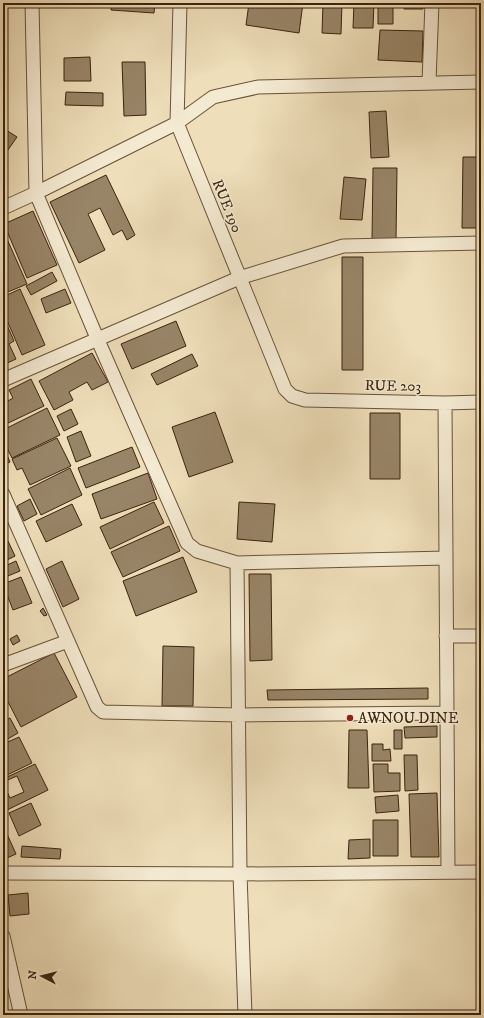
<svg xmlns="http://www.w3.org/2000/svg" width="484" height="1018" font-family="'IM FELL DW Pica',serif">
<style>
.building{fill:#988467;stroke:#3b230e}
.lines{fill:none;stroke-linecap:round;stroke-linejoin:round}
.street-casing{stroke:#685239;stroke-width:15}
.street{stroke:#f4ead2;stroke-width:13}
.poi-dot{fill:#8f2418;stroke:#f4ead2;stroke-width:1.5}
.labels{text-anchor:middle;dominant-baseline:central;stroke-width:3;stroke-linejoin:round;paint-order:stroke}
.street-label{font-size:15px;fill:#3b230e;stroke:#f4ead2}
.poi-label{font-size:15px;fill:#3b230e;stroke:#f4ead2;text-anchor:start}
</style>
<rect width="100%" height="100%" fill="#eedeb9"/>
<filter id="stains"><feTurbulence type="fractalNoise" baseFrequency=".005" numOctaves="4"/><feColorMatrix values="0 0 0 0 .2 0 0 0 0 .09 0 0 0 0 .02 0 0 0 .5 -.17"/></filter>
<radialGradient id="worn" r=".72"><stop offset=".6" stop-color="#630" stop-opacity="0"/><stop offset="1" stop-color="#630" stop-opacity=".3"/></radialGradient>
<path class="building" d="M3,3H7V20H3Z
M112,3H155L154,13L111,10Z
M249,3H303L299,33L246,25Z
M323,3H342L341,34L322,33Z
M354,3H374L373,28H353Z
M378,3H393V24H378Z
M404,3H423V9H404Z
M380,30L423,31L422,62L378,60Z
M90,57L91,81H64V58Z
M122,62H145L146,115L124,116Z
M66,92L103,93V106L65,105Z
M386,111L389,157L371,158L369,112Z
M3,128L17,137L3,157Z
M463,157H481V228H462Z
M373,168H397L396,239H372Z
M106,175L135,235L127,240L122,230L113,235L100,208L88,214L105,250L79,263L50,202Z
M344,177L366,179L362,220L340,219Z
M33,211L57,265L27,278L4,224Z
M7,239L27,284L3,294V241Z
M342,257H363V370H342Z
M52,272L57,281L31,295L26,286Z
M20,289L45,345L22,355L3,311V297Z
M65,289L71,303L46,313L41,299Z
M3,316L14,341L9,344L16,359L3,365Z
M176,321L186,346L132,369L121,344Z
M92,353L108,382L92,390L87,382L69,392L73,400L54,410L39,381Z
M192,354L198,366L157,385L151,374Z
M31,379L44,406L4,425L3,404L13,398L9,390Z
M47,408L60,435L12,458L3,440V430Z
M71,409L78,424L64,431L57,416Z
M215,412L233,462L189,477L172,427Z
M370,413H400V479H370Z
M81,431L91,456L76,462L67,437Z
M57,438L71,466L30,485L22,468L17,470L12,459Z
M3,446L10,462L3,465Z
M132,447L140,467L86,488L78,468Z
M70,468L82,495L41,515L28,489Z
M148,473L157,499L101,519L92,494Z
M30,499L37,514L24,521L17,506Z
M154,502L164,523L110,549L100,527Z
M239,502L275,504L272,542L237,539Z
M72,504L82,525L46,542L36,521Z
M169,526L180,551L123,577L111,552Z
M8,541L15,556L5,561L3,558V544Z
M183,557L197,592L136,616L123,581Z
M16,561L20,571L3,578V567Z
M62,561L79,599L63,607L46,569Z
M249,574H271L272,660L250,661Z
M21,577L32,603L13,610L3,584Z
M43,608L47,615L44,616L40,611Z
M17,635L20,641L13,645L10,639Z
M163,646L194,647L193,706H162Z
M54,653L77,697L21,727L3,692V679Z
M428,688V699L268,700L267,690Z
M10,718L18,733L6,740L3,734V721Z
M437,726V737L405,738L404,727Z
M349,730H367L369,788H348Z
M394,730H402V749H394Z
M19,737L32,763L3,777V744Z
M372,744H383V750L390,749L391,761H372Z
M404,755H417L418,790L405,791Z
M35,764L48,790L3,812V783L10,798L24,792L17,776L3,782V779Z
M373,764H388V773H400V791L374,792Z
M437,793L439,857H411L409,794Z
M398,795L399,811L376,813L375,797Z
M31,803L41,825L19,836L9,813Z
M373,820H398V856H373Z
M3,825L16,854L7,858L3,848Z
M370,839V858L348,859L349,840Z
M22,846L61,849L60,859L21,857Z
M28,893L29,914L10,916L8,895Z"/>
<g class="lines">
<g class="street-casing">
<path id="street" d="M32,3L36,193L97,338L187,543L197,551L237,563L446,558
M180,3L177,123L285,389L292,396L305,400L445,403L481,402
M429,82L432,3
M3,208L36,193L177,123L213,97L258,87L481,82
M3,380L239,278L343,246L481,243
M445,403L448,872
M3,494L97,707L103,712L239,715L447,713
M237,563L240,874L245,1015
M446,636H481
M3,665L68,641
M3,873L240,874L481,872
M3,936L21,1015"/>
</g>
<use href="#street" class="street"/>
</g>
<circle class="poi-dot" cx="350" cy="718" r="4"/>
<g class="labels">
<g class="street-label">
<text transform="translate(227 206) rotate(68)">RUE 190</text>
<text transform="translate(393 386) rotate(1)">RUE 203</text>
</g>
<g class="poi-label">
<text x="358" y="718">AWNOU DINE</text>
</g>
</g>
<rect width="484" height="1018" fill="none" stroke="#eedeb9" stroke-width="16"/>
<rect x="4" y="4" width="476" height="1010" fill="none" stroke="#3b230e" stroke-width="2"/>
<rect x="8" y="8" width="468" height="1002" fill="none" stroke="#3b230e"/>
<g transform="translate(42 976) rotate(277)" stroke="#f4ead2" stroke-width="3" paint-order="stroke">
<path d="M0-3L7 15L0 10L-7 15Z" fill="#3b230e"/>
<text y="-6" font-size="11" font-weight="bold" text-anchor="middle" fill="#3b230e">N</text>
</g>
<rect width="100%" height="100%" filter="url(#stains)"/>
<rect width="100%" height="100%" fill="url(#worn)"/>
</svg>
